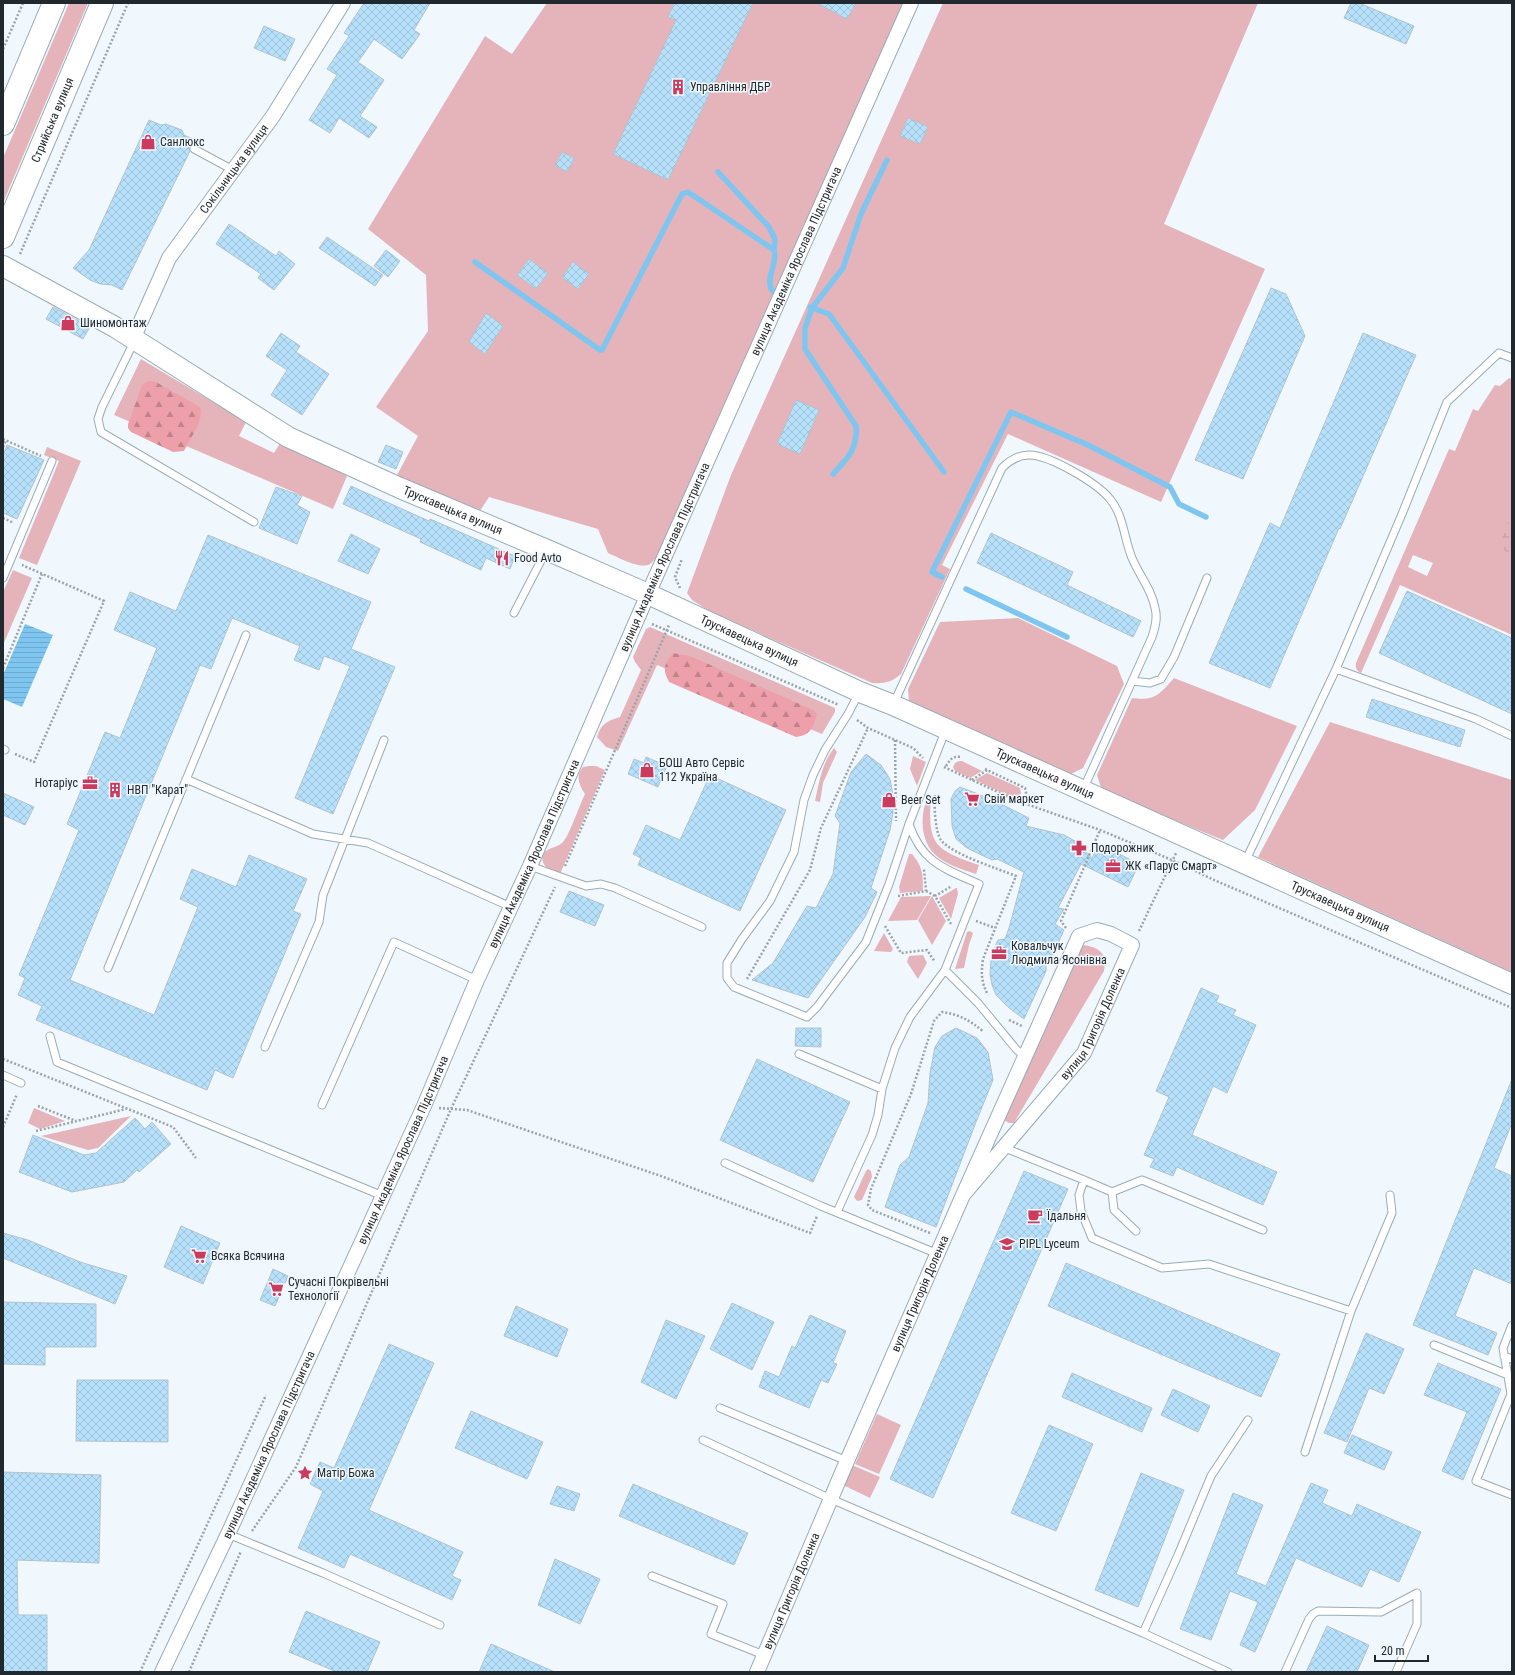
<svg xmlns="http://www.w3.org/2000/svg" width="1515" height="1675" font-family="'Roboto Condensed',sans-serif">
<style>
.green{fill:#e4b4ba;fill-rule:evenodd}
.forest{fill:url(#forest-firs)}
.wetland{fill:url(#wetland-marsh)}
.water{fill:url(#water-rules)}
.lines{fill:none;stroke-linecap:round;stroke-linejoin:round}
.stream{stroke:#7ec6f0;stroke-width:5.5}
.building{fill:url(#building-cross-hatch);stroke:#b1c3cf}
.lane-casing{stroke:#99acb7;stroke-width:9}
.street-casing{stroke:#99acb7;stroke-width:16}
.secondary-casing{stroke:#99acb7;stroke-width:22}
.primary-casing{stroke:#99acb7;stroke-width:24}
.path{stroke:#9ca3a8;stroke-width:2.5;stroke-dasharray:2 2;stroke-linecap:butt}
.lane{stroke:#fff;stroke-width:7}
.street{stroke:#fff;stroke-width:14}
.secondary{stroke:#fff;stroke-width:20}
.primary{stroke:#fff;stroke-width:22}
.labels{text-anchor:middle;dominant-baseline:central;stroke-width:3;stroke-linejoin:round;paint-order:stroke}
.poi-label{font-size:12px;fill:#22292e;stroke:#f0f8fd;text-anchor:start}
.street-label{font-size:12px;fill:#22292e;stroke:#f0f8fd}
</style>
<defs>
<pattern id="forest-firs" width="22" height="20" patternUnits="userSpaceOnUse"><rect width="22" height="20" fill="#eea0aa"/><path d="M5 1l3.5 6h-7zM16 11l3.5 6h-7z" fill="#c0828b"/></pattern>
<pattern id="wetland-marsh" width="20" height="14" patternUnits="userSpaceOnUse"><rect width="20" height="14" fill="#e4b4ba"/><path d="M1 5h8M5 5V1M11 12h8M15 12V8" fill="none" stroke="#c39ba0"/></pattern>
<pattern id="water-rules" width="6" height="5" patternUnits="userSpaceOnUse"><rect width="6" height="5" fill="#7ec6f0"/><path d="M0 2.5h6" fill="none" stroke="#6daace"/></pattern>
<pattern id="building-cross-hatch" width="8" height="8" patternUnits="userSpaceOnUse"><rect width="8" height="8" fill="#b7e1fb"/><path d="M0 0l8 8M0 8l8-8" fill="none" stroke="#9dc1d7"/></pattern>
</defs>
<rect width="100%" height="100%" fill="#f0f8fd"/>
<path class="green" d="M69,3H88L3,203V158Z
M547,3H904L663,545C659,551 656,560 650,564C641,570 617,557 608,553L598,529L489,497L480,511L457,503L397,475L418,436L376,407L428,331L426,275L368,229L485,36L512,54Z
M943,3H1258L1164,224L1265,269L1161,502L1008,434L942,565L950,569L901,674C892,682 884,684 872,683L711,612L692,600L687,593L731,475Z
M141,359L246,422L239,436L274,453L282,440L347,476L333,509L114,415Z
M1509,378L1512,379V635L1400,585L1361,673C1357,671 1355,668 1356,663L1449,449L1455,451L1473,409L1478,411L1495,385L1500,386ZM1413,555L1433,563L1427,576L1408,567Z
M47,447L81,461L37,565L19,558L59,461L44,455Z
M13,570L32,578L3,645V592Z
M1018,618L1117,666L1124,684L1083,768L1071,774L909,702L908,689L940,622Z
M650,627L835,708V712L822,734L657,665L618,751L606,747L597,737C601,724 607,721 620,717L641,670L635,662L633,657L646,629Z
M1174,678L1297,726L1255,810L1223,840L1102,791L1097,775L1132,698C1155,701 1159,695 1174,678Z
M1330,722L1512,780V972L1258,857Z
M834,748L837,752L823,783L820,802L815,801C819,783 822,763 834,748Z
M913,756L926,762L917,786L910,769Z
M959,761H962L982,771L970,778L955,771L953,767L955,763Z
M589,766H596L605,770L560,874C552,871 546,870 543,862C538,848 557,849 563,842C570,834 579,806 585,794C579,785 575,776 583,767Z
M987,773L1020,788L1021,793L1018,797L1013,798L975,780Z
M928,796L931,797C927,846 936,850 979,865L976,874C964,870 950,866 939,858C920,844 919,816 928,796Z
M909,854H912C923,867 923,875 923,891L900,893L899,887Z
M956,888H957L958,894L951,919L939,898Z
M931,896L917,920L888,921L901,897Z
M932,896L946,921L932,945L918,920Z
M970,931L973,933L969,945L964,968L955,969L967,932Z
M884,933L893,949L891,952L874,951Z
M1084,945C1100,948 1107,953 1104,971L1014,1123H1009L1002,1119L1077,953Z
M923,955L927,963L918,979L907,962L909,956Z
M34,1108L65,1121L40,1129L28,1123Z
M131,1116L98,1148L88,1150L41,1136Z
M868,1169L871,1171L872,1177L862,1200L857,1201L854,1197L866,1171Z
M877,1414L901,1425L879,1474L855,1464Z
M852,1465L880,1477L870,1498L843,1485Z"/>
<path class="forest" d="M148,381L156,382L200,407C205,420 190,438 184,451L173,452L131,432L128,428V424L142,385Z
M673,653L690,656L813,710L817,714C813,728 811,735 796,737L669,682C662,668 664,665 673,653Z"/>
<path class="wetland" d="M1512,513V555L1501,548L1499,545Z"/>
<path class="water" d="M25,624L53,635L22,707L3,699V675Z"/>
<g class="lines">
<path class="stream" d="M718,172L769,227L775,239L774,250
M475,262L600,350H602L682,194L688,192L774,250C778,263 766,277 771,289L773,291
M810,307L829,314L944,472
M833,474C847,459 858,449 856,426L805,349V328L812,308L843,268L861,214L887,160
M942,577L932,572L1011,412L1088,445L1170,487L1179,504L1206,517
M966,589L1067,637"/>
</g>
<path class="building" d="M364,3H430L414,30L420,34L402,59L374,39L358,62L384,80L360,116L377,127L369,138L339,118L330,133L309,120L337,75L327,69L349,36L344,33Z
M674,3H753L668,180L613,154L676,20L668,17Z
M817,3H856L847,19Z
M1351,3H1359L1414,26L1406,44L1344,18Z
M264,26L295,39L285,61L254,48Z
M908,118L928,127L920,144L900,136Z
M149,120L161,125L166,124L182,130L184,135L195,140L189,147L190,151L122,290L112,285L100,284L90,280L73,268L89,250Z
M562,152L574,158L567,172L555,165Z
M229,224L276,256L279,251L295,264L274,290L258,278L261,274L216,244Z
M327,237L383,275L375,286L319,248Z
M386,250L400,261L388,277L374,266Z
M529,259L548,273L536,289L517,275Z
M573,262L589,274L578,289L562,277Z
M1271,288L1286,294L1305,336L1243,479L1195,460Z
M53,307L90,327L83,339L46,319Z
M486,313L503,326L485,354L469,342Z
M281,333L300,346L296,352L329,374L302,415L271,395L287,370L266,356Z
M1363,333L1416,355L1340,529L1339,528L1270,688L1209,663L1270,523L1280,528Z
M796,400L819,410L800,454L777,444Z
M7,445L44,460L17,519L3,513V455Z
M386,445L403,452L396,469L378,462Z
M351,486L429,521L430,519L515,556L510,569L486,558L481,570L420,542L421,539L343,504Z
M276,487L302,496L297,505L310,512L297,544L259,528Z
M991,533L1073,572L1067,585L1141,621L1133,637L977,563Z
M351,534L380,549L368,574L338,561Z
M208,535L371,602L351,649L395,667L333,814L295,798L350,666L324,656L319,670L294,660L300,646L232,618L211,669L200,665L70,980L154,1015L198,907L180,899L192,869L236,887L249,855L307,879L293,911L301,914L233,1078L215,1070L207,1090L36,1020L42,1006L18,995L25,978L19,975L79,830L67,824L105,732L120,738L157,648L114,630L130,592L176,611Z
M1407,591L1512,638V714L1379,653Z
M1372,699L1465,730L1460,747L1366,717Z
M866,754L881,765L890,779L893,795V813L890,830L871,888L877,892L865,917L808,998L752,980L773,963L807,906L816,908L833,874L840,823L835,816L851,772Z
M646,757L667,766L658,787L628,774L634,759L644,763Z
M710,775L786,810L740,911L638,865L641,858L633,854L646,825L680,840Z
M960,787L991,799L1029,818L1026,826L1064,835L1077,842L1092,858L1099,844L1139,864L1128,887L1081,864L1058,908L1064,909L1055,924L1064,930L1052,957L1046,963V971L1024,1019L1009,1008L996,995L992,985L990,974L991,960L996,944L998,940L1005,939L1009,928L1024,872L997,859L992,860L967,848L956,839L952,826L951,799L955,791Z
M3,793L34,807L25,825L3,815Z
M569,891L604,905L595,926L560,912Z
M1201,988L1219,996L1216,1002L1236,1010L1233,1015L1256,1025L1227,1093L1213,1086L1192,1135L1277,1172L1263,1205L1177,1167L1173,1176L1150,1167L1154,1159L1144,1155L1169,1097L1156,1091Z
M796,1028H821V1047L795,1046Z
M956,1028L977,1038L988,1052L993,1080L976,1122L936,1227L885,1207L900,1165L909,1157L928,1103L930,1073L935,1047L942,1036Z
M757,1059L850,1102L813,1182L720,1140Z
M1512,1079V1123L1494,1168L1512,1176V1284L1474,1268L1455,1316L1497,1333L1488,1355L1413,1325Z
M135,1118L145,1129L152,1122L171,1144L139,1172L137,1170L124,1182L72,1192L19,1172L33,1135L84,1155L96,1153Z
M1024,1171L1068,1189L933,1498L890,1479Z
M181,1226L220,1243L203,1284L164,1267Z
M3,1233L28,1240L80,1262L127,1276L115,1304L3,1258Z
M1066,1263L1280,1354L1261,1397L1048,1306Z
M273,1269L288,1276L275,1306L260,1300Z
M3,1302L96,1304V1347H45V1365L3,1364Z
M732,1303L774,1322L752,1370L710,1349Z
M516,1306L568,1329L557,1357L504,1336Z
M810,1315L846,1331L833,1363L837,1364L828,1383L821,1380L809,1408L759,1387L765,1371L779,1377L792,1346L795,1348Z
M666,1320L705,1336L676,1399L641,1382Z
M1366,1333L1404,1349L1384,1394L1369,1388L1347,1442L1324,1433Z
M389,1344L434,1363L369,1510L463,1552L452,1576L461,1580L452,1600L350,1554L344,1568L298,1548L323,1491L310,1484L320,1462L334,1468Z
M1438,1363L1501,1389L1463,1480L1442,1471L1467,1412L1424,1395Z
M1072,1373L1152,1408L1142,1432L1062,1397Z
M77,1380H168V1442L76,1441Z
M1173,1389L1210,1406L1198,1432L1161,1415Z
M471,1411L543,1442L527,1479L455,1448Z
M1049,1425L1093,1444L1056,1531L1011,1513Z
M1352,1435L1392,1452L1384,1470L1344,1453Z
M3,1472L101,1475L99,1563L17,1560L18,1615H47V1672H3Z
M1141,1473L1184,1490L1138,1607L1095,1590Z
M1311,1483L1328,1490L1322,1503L1352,1516L1357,1504L1421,1532L1399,1582L1370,1569L1362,1587L1296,1558L1255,1652L1240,1645L1258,1602L1230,1591L1211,1640L1180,1629L1233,1493L1263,1505L1236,1574L1266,1586Z
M633,1484L748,1533L734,1565L619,1516Z
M557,1486L580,1494L574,1511L550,1504Z
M555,1559L600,1579L580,1624L538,1605Z
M306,1611L380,1642L367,1672H337L289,1652Z
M1327,1626L1369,1645L1357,1672H1306Z
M491,1644L555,1672H479Z"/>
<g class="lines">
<g class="lane-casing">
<path id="lane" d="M194,149L233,170
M133,341L132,346L102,407L98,419L101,432L254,522
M3,578L52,461
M514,613L546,551
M1336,669L1476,719L1512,736
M1132,681L1150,683L1161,679L1174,657L1207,578
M859,693L848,714L825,750L813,775L804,800L794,852L770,901L742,939L727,963V978L734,987L807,1017L817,1007L866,942L889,884L909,824L946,729
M893,705L1002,468C1010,460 1018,455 1029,455C1050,455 1097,483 1110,499C1124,516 1124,539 1132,558C1139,575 1152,590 1155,608C1158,618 1155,628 1152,637L1083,790
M3,749L5,750
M186,779L313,834L368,843L511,907
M909,824C922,863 945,869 979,884L945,970L978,1003L1016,1049L1025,1057
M1245,862L1336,669L1402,514L1447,402L1499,353L1512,358
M530,866L586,886L601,884L615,888L702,927
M108,968L246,635
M50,1036L57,1062L383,1196
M265,1047L319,922L323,895L384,740
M799,1054L882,1089
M3,1075L21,1083
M322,1105L394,942L477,980
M1005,1148L1084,1180
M725,1163L821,1206L938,1254
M1112,1192L1114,1210L1136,1231
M837,1212L872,1135L878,1115L882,1089L895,1048L910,1017L945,970
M1263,1230L1142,1180L1112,1192L1084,1180L1079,1195L1081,1211L1092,1238L1162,1268L1209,1264L1351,1311L1392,1213L1390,1195
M1512,1325L1503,1348L1511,1394L1476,1481L1512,1495
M1434,1345L1508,1375
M1504,1356L1512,1359
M720,1408L847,1461
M703,1440L831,1499L1143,1633L1228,1672
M1305,1452L1351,1311
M228,1534L323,1573L440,1625
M652,1576L723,1604L711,1634L764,1655
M1143,1633L1178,1555L1211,1476L1248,1420
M1285,1672L1309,1619L1313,1614L1318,1611L1381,1612L1417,1593V1624L1396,1672"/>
</g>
<g class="street-casing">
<g id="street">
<path id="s1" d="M133,339L169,258L273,116L343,3"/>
<path id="s2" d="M162,1672L228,1534L424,1106L477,980L530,866L648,594L911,3"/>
<path id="s3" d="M757,1672L847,1461L963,1195L1084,1053L1132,945L1111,934L1097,930L1079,936L963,1195"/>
</g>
</g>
<g class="secondary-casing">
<g id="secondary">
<path id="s4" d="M3,266L115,327L288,437L400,488L547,550L648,594L860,692L893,705L1512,984"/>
</g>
</g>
<g class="primary-casing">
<g id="primary">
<path d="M3,124L54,3"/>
<path id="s5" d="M3,237L102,3"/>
</g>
</g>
<path class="path" d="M3,49L23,3
M20,254L128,3
M3,439L41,456
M3,447L6,440
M3,518L14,523
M680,588L675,577L682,559
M652,624L839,705
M3,668L42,574
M857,720L868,728L913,748L923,758
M895,740L896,821
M15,754L34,762L104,601L22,565
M946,766C950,760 952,756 960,757
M944,767L1015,800L1100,830L1172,860L1214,880L1512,1008
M985,769L1025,788L1026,792L1025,803
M972,780L987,770
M935,795C934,805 935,832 941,840C951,854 999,869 1016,876L983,959C981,973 981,982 988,995
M565,866L669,625
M926,891L935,896
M898,896L926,891L924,869
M976,921L995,928
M951,924L935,896L952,886
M885,926L901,953L927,950L935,962
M1066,928L1061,921L1100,830
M1139,931L1176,853
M747,979L810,870L821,828L868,728
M1009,1020L1022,1026
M3,1059L173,1127L196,1158
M38,1106L76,1121
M439,1108L467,1110L661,1176L810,1233L817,1216
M3,1127L17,1094
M36,1131L126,1109
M930,1233L872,1210L868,1205L871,1189L911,1094L934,1021L942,1012C961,1015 969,1020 984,1032
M252,1531L296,1467L451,1109L555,887
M140,1672L266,1395
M189,1672L241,1551"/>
<use href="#lane" class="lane"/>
<use href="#street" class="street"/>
<use href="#secondary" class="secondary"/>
<use href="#primary" class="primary"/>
</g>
<defs>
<g id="building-bare" transform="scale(1.2)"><path d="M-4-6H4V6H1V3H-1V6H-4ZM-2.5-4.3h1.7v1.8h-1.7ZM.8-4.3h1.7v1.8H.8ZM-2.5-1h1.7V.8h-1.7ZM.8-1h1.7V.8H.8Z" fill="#ca3b5d" stroke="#f0f8fd" stroke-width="2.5" paint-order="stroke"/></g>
<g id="shop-bare" transform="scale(1.2)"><path d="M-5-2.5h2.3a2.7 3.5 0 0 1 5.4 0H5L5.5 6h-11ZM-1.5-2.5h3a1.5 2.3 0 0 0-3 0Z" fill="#ca3b5d" stroke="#f0f8fd" stroke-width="2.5" paint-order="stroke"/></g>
<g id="restaurant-bare" transform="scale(1.2)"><path d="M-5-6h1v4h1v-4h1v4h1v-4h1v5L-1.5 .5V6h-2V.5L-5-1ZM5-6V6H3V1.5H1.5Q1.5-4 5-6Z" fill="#ca3b5d" stroke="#f0f8fd" stroke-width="2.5" paint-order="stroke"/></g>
<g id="office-bare" transform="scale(1.2)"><path d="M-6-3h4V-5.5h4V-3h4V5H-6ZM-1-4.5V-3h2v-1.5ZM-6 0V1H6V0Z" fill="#ca3b5d" stroke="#f0f8fd" stroke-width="2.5" paint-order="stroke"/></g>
<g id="supermarket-bare" transform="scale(1.2)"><path d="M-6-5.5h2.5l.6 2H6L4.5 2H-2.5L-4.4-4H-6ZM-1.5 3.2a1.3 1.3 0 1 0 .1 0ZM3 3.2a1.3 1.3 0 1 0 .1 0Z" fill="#ca3b5d" stroke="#f0f8fd" stroke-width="2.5" paint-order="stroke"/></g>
<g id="pharmacy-bare" transform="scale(1.2)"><path d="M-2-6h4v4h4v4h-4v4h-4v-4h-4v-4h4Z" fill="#ca3b5d" stroke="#f0f8fd" stroke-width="2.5" paint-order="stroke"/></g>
<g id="cafe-bare" transform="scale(1.2)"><path d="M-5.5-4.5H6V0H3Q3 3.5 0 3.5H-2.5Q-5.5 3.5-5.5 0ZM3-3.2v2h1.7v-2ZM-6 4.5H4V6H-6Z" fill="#ca3b5d" stroke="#f0f8fd" stroke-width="2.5" paint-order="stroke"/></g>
<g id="school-bare" transform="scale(1.2)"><path d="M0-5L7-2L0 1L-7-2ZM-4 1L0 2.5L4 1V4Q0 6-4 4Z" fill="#ca3b5d" stroke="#f0f8fd" stroke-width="2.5" paint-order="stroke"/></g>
<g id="sight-bare" transform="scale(1.2)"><path d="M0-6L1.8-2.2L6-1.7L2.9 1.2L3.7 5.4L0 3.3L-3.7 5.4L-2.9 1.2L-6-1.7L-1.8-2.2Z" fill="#ca3b5d" stroke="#f0f8fd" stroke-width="2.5" paint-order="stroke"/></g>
</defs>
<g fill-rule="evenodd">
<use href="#building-bare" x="678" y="87"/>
<use href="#shop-bare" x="148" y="142"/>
<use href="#shop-bare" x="68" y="323"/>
<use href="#restaurant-bare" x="502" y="558"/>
<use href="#shop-bare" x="647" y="770"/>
<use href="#office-bare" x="90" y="783"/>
<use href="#building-bare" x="115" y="790"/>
<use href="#supermarket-bare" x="972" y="799"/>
<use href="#shop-bare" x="889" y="800"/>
<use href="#pharmacy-bare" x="1079" y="848"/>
<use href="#office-bare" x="1113" y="866"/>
<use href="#office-bare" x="999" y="953"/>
<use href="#cafe-bare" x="1035" y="1216"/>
<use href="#school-bare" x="1007" y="1244"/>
<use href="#supermarket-bare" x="199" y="1256"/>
<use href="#supermarket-bare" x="276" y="1289"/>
<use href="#sight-bare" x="305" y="1473"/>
</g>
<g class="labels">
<g class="poi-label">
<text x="690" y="87">Управління ДБР</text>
<text x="160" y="142">Санлюкс</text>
<text x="80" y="323">Шиномонтаж</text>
<text x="514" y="558">Food Avto</text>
<text x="659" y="763">БОШ Авто Сервіс<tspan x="659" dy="14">112 Україна</tspan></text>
<text x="78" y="783" text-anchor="end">Нотаріус</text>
<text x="127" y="790">НВП "Карат"</text>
<text x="984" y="799">Свiй маркет</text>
<text x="901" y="800">Beer Set</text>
<text x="1091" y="848">Подорожник</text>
<text x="1125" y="866">ЖК «Парус Смарт»</text>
<text x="1011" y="946">Ковальчук<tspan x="1011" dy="14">Людмила Ясонівна</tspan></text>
<text x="1047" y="1216">Їдальня</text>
<text x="1019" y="1244">PIPL Lyceum</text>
<text x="211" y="1256">Всяка Всячина</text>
<text x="288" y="1282">Сучасні Покрівельні<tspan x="288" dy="14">Технології</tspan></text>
<text x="317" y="1473">Матір Божа</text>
</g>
<g class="street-label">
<text stroke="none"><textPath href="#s5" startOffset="127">Стрийська вулиця</textPath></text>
<text stroke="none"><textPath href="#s1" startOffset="199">Сокільницька вулиця</textPath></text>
<text stroke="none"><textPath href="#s2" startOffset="1547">вулиця Академіка Ярослава Підстригача</textPath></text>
<text stroke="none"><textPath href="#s4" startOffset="513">Трускавецька вулиця</textPath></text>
<text stroke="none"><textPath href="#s2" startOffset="1223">вулиця Академіка Ярослава Підстригача</textPath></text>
<text stroke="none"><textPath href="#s4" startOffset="837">Трускавецька вулиця</textPath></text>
<text stroke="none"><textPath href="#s4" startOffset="1161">Трускавецька вулиця</textPath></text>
<text stroke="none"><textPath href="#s2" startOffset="899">вулиця Академіка Ярослава Підстригача</textPath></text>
<text stroke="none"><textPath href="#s4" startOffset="1485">Трускавецька вулиця</textPath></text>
<text stroke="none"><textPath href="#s3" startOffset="736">вулиця Григорія Доленка</textPath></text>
<text stroke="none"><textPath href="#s2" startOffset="575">вулиця Академіка Ярослава Підстригача</textPath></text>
<text stroke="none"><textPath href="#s3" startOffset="412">вулиця Григорія Доленка</textPath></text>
<text stroke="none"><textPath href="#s2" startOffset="251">вулиця Академіка Ярослава Підстригача</textPath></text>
<text stroke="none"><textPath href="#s3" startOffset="88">вулиця Григорія Доленка</textPath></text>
</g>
</g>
<rect width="1515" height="1675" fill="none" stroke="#22292e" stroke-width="8"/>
<path d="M1375 1655v6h53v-6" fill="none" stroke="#22292e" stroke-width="2"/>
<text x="1381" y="1655" font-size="12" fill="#22292e" stroke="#f0f8fd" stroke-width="3" paint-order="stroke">20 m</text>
</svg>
